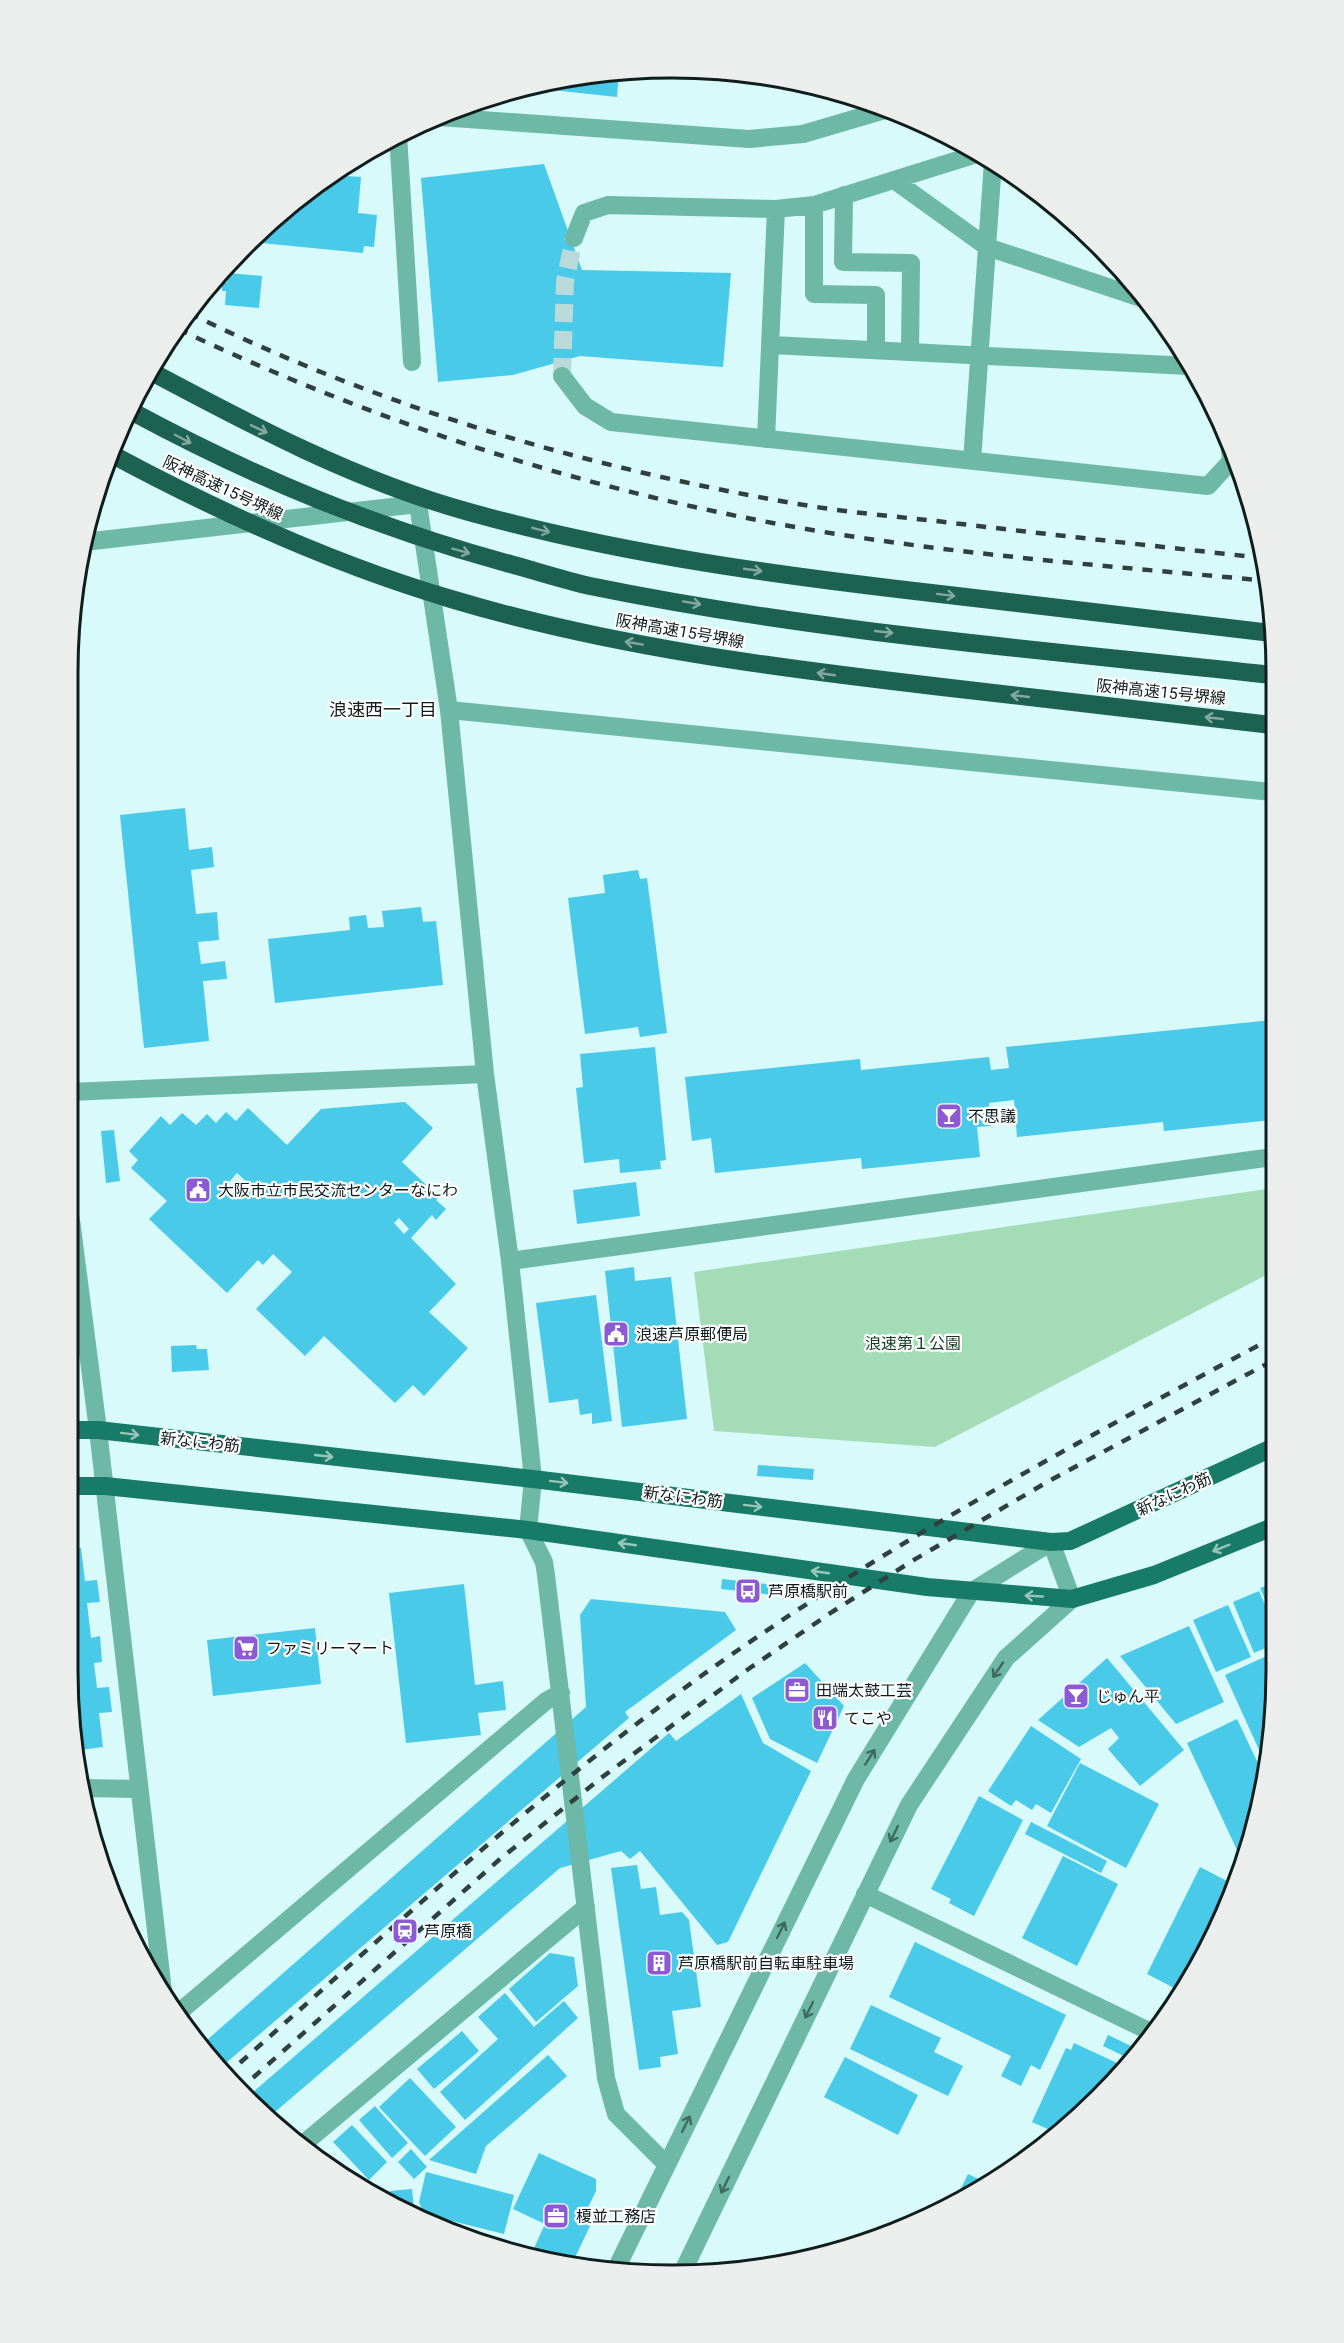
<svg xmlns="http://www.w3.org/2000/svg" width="1344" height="2343" font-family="Roboto,'Noto Sans JP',sans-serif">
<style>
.green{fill:#a5dcb8}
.building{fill:#49cae9;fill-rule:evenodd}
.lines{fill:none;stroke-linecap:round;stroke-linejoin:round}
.minor-tunnel{stroke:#bad9d9;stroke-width:18;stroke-dasharray:18 9;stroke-linecap:butt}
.minor{stroke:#6db8a6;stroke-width:18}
.major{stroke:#187b68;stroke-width:18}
.highway{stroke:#1d6153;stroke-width:18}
.rail{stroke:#304040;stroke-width:4.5;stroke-dasharray:10 10;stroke-linecap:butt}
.highway-bridge{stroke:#1d6153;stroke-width:18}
.oneway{stroke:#83a8a0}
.oneway2{stroke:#97c4bb}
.oneway3{stroke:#3e6a62}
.labels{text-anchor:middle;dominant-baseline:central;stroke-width:4.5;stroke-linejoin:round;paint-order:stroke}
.street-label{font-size:16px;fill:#101d1d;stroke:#fff}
.poi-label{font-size:16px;fill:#101d1d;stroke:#fff;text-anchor:start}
.park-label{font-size:16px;fill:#163c26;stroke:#fff}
.neighbourhood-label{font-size:18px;fill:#101d1d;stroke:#fff}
.rim{fill:none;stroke:#101d1d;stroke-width:3}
</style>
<rect width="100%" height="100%" fill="#d8fafa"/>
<path class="green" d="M1273,1188L1274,1271L935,1447L714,1431L694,1272Z"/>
<path class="building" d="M619,71L617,97L525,87Z
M544,164L582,270L731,273L723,367L580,356L513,375L438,382L421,178Z
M332,175L361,177L358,213L377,215L374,247L364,246L363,253L251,242L304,192Z
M228,273L262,276L259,308L225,305L226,291H222V282L227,283Z
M185,808L189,850L212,847L214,867L191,870L196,914L217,912L219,940L198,942L201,964L225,961L227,979L203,981L209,1041L144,1048L120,815Z
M638,870L640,879L647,878L667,1033L640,1037L638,1027L585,1034L568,898L605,893L603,875Z
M421,907L423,922L436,921L443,985L275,1003L268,939L350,930L349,917L366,915L368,928L384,927L382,911Z
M1273,1020V1120L1164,1131L1163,1122L1017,1137L1014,1100L989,1103L991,1126L977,1127L980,1157L862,1169L861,1158L715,1173L711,1138L692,1141L685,1077L860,1059L861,1070L989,1057L991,1070L1009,1068L1006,1047Z
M655,1047L666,1160L660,1161L661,1169L620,1173L619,1159L584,1163L576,1088L583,1087L580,1054Z
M405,1102L433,1128L402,1162L439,1197L436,1200L446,1209L436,1220L432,1215L411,1238L456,1284L429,1312L468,1348L424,1396L413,1385L395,1403L324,1336L305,1356L256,1309L292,1272L273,1254L263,1265L258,1260L227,1293L149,1219L167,1201L131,1168L138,1160L129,1151L161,1116L170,1125L182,1113L196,1125L207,1114L216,1123L226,1112L236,1121L248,1108L287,1145L321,1109ZM237,1173L250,1185L236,1200L223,1189ZM399,1218L409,1229L404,1234L394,1223Z
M114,1130L120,1181L106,1183L101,1131Z
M636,1182L640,1216L577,1224L573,1190Z
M634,1267L635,1281L671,1277L687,1419L622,1427L605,1271Z
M596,1295L612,1421L592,1424V1413L580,1415L578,1399L549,1403L536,1303Z
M196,1345L197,1349H207L209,1370L172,1372L171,1346Z
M758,1465L814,1469L813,1480L757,1476Z
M81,1548L85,1581L97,1580L100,1602L87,1603L91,1638L100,1636L102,1662L94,1663L97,1688L109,1687L112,1712L99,1713L103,1747L73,1751L72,1549Z
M722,1579L775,1585L774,1595L721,1589Z
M1275,1582V1622L1260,1588Z
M464,1584L475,1685L503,1681L506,1710L478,1713L481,1735L406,1743L389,1593Z
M1259,1591L1275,1628V1644L1254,1653L1233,1602Z
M591,1599L725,1612L736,1630L625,1712L629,1718L219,2069L199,2047L586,1707L580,1615Z
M1228,1605L1251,1657L1216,1672L1193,1620Z
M1189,1626L1224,1702L1176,1724L1120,1656Z
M315,1628L321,1684L213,1696L207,1640Z
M1275,1652V1710L1265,1763L1225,1675Z
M1107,1658L1184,1750L1140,1786L1108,1749L1119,1738L1111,1728L1079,1747L1038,1720Z
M805,1663L844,1706L817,1763L770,1739L752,1698Z
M741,1694L763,1743L811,1771L728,1942L717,1945L640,1851L630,1859L621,1851L560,1868L268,2118L245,2099L669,1733L676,1741Z
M1237,1719L1263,1774L1243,1863L1187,1743Z
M1031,1726L1081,1759L1051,1813L1036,1804L1032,1810L1016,1800L1011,1806L988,1791Z
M1080,1763L1159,1804L1126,1868L1047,1826Z
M979,1796L1023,1820L974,1916L949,1903L951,1899L931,1889Z
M1031,1822L1107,1861L1101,1873L1025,1834Z
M1063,1856L1118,1884L1077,1966L1022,1938Z
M637,1865L641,1889L656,1887L660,1915L682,1912L689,1920L701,2007L672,2011L678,2054L660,2057L661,2067L639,2070L611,1868Z
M1200,1867L1227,1881L1220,1895L1229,1900L1195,1974L1182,1992L1147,1974Z
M915,1942L1066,2015L1040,2070L1031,2065L1021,2086L1001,2076L1011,2056L889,1997Z
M550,1953L574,1957L578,1986L536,2022L509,1989Z
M505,1993L534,2027L564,2001L578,2018L465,2120L440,2092L498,2039L478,2017Z
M871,2005L941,2038L934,2052L963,2066L948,2096L850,2049Z
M462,2031L479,2051L434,2089L417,2069Z
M1108,2035L1131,2046L1126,2057L1103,2046Z
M1074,2043L1117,2063L1106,2090L1059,2134L1032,2122L1066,2048L1071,2050Z
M548,2055L567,2076L486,2146L476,2174L429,2160Z
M845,2057L918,2095L898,2135L824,2097Z
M410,2078L456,2127L425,2156L379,2107Z
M375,2106L408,2143L392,2158L359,2120Z
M352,2125L387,2162L369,2180L333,2142Z
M411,2149L427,2167L414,2179L398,2162Z
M539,2153L596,2179V2191L581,2222L590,2226L571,2266L530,2257L545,2224L513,2209Z
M426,2172L514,2195L504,2234L424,2214L419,2202Z
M968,2174L989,2184L953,2205Z
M412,2189L415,2217L392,2206L390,2191Z
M825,2243L837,2250L819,2255Z"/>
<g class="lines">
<path class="minor-tunnel" d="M562,376L565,282L574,238"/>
<path class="minor" d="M439,117L749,139L803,134L888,109
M398,134L412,362
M894,180L987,247L1144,299
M844,195L843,262L911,263L910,352
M814,205V294L876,295V350
M574,238L584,213L608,205L776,209L814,205L980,153
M772,345L1189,366
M562,376L585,406L611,422L1208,486L1231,461L1230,449
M766,439L776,209
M972,461L993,162
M84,542L418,504L449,710L485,1074L510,1261L528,1430L533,1479L528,1530L544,1562L546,1575L606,2078L616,2114L666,2164
M449,710L1272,792
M70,1092L485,1074
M71,1220L98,1430L163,1991
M510,1261L1273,1157
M81,1788L139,1789
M865,1894L1153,2033
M177,2014L546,1701L561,1693
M302,2145L586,1907
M615,2271L856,1779L971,1592L1051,1542L1072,1599L1006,1658L909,1805L682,2273"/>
<path class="major" d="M72,1430H98L533,1479L1051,1542L1070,1541L1274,1447
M72,1486H105L528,1530L927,1587L1072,1599L1154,1575L1275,1526"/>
<path class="highway" d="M148,370C251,425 356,481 469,512C623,555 782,576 940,594C1051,607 1161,620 1272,633"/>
<path class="rail" d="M189,313C381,408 588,468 798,504C844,512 891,516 936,521C1045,534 1154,546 1263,558
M178,329C383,426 599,495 824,532C971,556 1120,567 1269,581
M225,2076C383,1937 539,1791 711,1669C890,1542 1082,1440 1274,1337
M238,2091L500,1859L601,1778L747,1670L832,1612L912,1561L1049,1481L1274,1360"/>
<path class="highway-bridge" d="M131,411C255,478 374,527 510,564C536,571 563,580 590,586C814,632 1044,650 1272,675
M113,455C221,513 333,564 451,599C611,647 777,668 942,687C1052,700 1162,712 1272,725"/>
</g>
<defs><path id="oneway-shaft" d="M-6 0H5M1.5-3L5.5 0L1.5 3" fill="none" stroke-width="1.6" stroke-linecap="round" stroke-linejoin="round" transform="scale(1.5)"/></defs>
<g class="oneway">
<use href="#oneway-shaft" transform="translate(259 429) rotate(25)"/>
<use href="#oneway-shaft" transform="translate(183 439) rotate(28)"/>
<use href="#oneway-shaft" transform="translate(541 530) rotate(14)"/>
<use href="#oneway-shaft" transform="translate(461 551) rotate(15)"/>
<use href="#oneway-shaft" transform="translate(753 570) rotate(8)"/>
<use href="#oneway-shaft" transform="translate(946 595) rotate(7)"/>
<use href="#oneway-shaft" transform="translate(692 603) rotate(10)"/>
<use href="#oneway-shaft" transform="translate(884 632) rotate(6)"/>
<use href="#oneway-shaft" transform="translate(634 643) rotate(-170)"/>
<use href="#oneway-shaft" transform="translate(826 674) rotate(-172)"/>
<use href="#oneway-shaft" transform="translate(1020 696) rotate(-174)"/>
<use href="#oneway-shaft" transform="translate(1214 718) rotate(-174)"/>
</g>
<g class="oneway2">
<use href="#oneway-shaft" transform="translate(130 1434) rotate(7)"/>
<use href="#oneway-shaft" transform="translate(324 1456) rotate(6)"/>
<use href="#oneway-shaft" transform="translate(559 1482) rotate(7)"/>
<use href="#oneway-shaft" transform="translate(753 1506) rotate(7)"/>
<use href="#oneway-shaft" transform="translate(627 1544) rotate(-172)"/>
<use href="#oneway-shaft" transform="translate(1221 1548) rotate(158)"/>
<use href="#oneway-shaft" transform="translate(820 1572) rotate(-172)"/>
<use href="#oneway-shaft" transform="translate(1034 1596) rotate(-177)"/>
</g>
<g class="oneway3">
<use href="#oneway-shaft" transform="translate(998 1670) rotate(124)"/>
<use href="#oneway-shaft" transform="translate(870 1757) rotate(-58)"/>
<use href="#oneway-shaft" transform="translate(894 1834) rotate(116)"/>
<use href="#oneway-shaft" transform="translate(781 1930) rotate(-64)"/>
<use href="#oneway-shaft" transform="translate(809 2010) rotate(116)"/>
<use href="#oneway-shaft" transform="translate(686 2124) rotate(-64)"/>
<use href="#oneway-shaft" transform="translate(725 2185) rotate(116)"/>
</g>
<defs>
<g id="bar-square" transform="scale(1.35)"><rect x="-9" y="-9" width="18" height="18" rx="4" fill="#8c5ad3" stroke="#fff"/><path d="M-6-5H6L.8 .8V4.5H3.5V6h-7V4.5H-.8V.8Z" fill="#fff"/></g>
<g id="civic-square" transform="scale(1.35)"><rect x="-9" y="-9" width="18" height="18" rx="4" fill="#8c5ad3" stroke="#fff"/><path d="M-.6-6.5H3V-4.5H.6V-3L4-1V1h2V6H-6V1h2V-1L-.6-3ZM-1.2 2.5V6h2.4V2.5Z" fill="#fff"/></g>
<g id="bus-square" transform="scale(1.35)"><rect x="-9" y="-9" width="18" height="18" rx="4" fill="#8c5ad3" stroke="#fff"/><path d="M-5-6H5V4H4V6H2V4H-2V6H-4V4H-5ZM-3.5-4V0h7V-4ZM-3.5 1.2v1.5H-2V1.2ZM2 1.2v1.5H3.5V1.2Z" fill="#fff"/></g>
<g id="supermarket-square" transform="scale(1.35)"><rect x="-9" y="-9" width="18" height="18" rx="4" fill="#8c5ad3" stroke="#fff"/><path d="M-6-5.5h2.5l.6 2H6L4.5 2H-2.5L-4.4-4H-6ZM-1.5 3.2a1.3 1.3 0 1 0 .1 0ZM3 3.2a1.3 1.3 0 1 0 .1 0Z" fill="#fff"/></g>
<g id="office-square" transform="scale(1.35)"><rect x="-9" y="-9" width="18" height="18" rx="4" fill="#8c5ad3" stroke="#fff"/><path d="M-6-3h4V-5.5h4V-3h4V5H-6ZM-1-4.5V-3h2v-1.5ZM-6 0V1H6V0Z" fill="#fff"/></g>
<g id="restaurant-square" transform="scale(1.35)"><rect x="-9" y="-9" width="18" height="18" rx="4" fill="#8c5ad3" stroke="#fff"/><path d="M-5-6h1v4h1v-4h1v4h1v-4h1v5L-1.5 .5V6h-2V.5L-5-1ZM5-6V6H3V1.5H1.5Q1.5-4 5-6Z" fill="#fff"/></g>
<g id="station-square" transform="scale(1.35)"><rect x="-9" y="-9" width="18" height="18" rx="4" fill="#8c5ad3" stroke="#fff"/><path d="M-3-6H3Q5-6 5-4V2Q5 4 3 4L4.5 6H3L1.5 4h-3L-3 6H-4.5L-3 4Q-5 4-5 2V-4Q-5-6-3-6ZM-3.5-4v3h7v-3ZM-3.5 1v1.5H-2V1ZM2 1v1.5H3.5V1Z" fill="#fff"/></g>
<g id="building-square" transform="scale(1.35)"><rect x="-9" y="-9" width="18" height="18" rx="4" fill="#8c5ad3" stroke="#fff"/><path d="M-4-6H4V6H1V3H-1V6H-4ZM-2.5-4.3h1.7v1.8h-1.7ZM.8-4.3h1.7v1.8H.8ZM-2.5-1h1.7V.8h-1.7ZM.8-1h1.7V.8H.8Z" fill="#fff"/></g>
</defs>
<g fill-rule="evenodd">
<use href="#bar-square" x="949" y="1116"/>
<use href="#civic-square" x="198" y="1190"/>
<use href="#civic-square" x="616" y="1334"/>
<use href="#bus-square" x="748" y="1591"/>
<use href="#supermarket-square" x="246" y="1648"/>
<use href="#office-square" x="797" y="1690"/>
<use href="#bar-square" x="1076" y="1696"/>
<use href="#restaurant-square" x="825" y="1718"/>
<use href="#station-square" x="405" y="1931"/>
<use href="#building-square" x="659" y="1963"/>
<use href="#office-square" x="556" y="2216"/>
</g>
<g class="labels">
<g class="street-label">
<text transform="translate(223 488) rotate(25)">阪神高速15号堺線</text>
<text transform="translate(680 631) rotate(10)">阪神高速15号堺線</text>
<text transform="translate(1161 692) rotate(6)">阪神高速15号堺線</text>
<text transform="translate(200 1442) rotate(6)">新なにわ筋</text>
<text transform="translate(1174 1494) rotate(-25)">新なにわ筋</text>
<text transform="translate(683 1497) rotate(7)">新なにわ筋</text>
</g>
<g class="poi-label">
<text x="968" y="1116">不思議</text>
<text x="218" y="1190">大阪市立市民交流センターなにわ</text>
<text x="636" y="1334">浪速芦原郵便局</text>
<text x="768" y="1591">芦原橋駅前</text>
<text x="266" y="1648">ファミリーマート</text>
<text x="816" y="1690">田端太鼓工芸</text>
<text x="1096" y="1696">じゅん平</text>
<text x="844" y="1718">てこや</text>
<text x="424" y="1931">芦原橋</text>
<text x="678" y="1963">芦原橋駅前自転車駐車場</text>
<text x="576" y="2216">榎並工務店</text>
</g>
<g class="park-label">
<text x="913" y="1343">浪速第１公園</text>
</g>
<g class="neighbourhood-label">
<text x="383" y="709">浪速西一丁目</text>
</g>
</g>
<path d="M0 0H1344V2343H0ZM672 78H672A594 594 0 0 1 1266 672V1671A594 594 0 0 1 672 2265H672A594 594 0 0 1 78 1671V672A594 594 0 0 1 672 78Z" fill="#eceded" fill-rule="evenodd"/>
<path class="rim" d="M672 78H672A594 594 0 0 1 1266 672V1671A594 594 0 0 1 672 2265H672A594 594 0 0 1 78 1671V672A594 594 0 0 1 672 78Z"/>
</svg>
